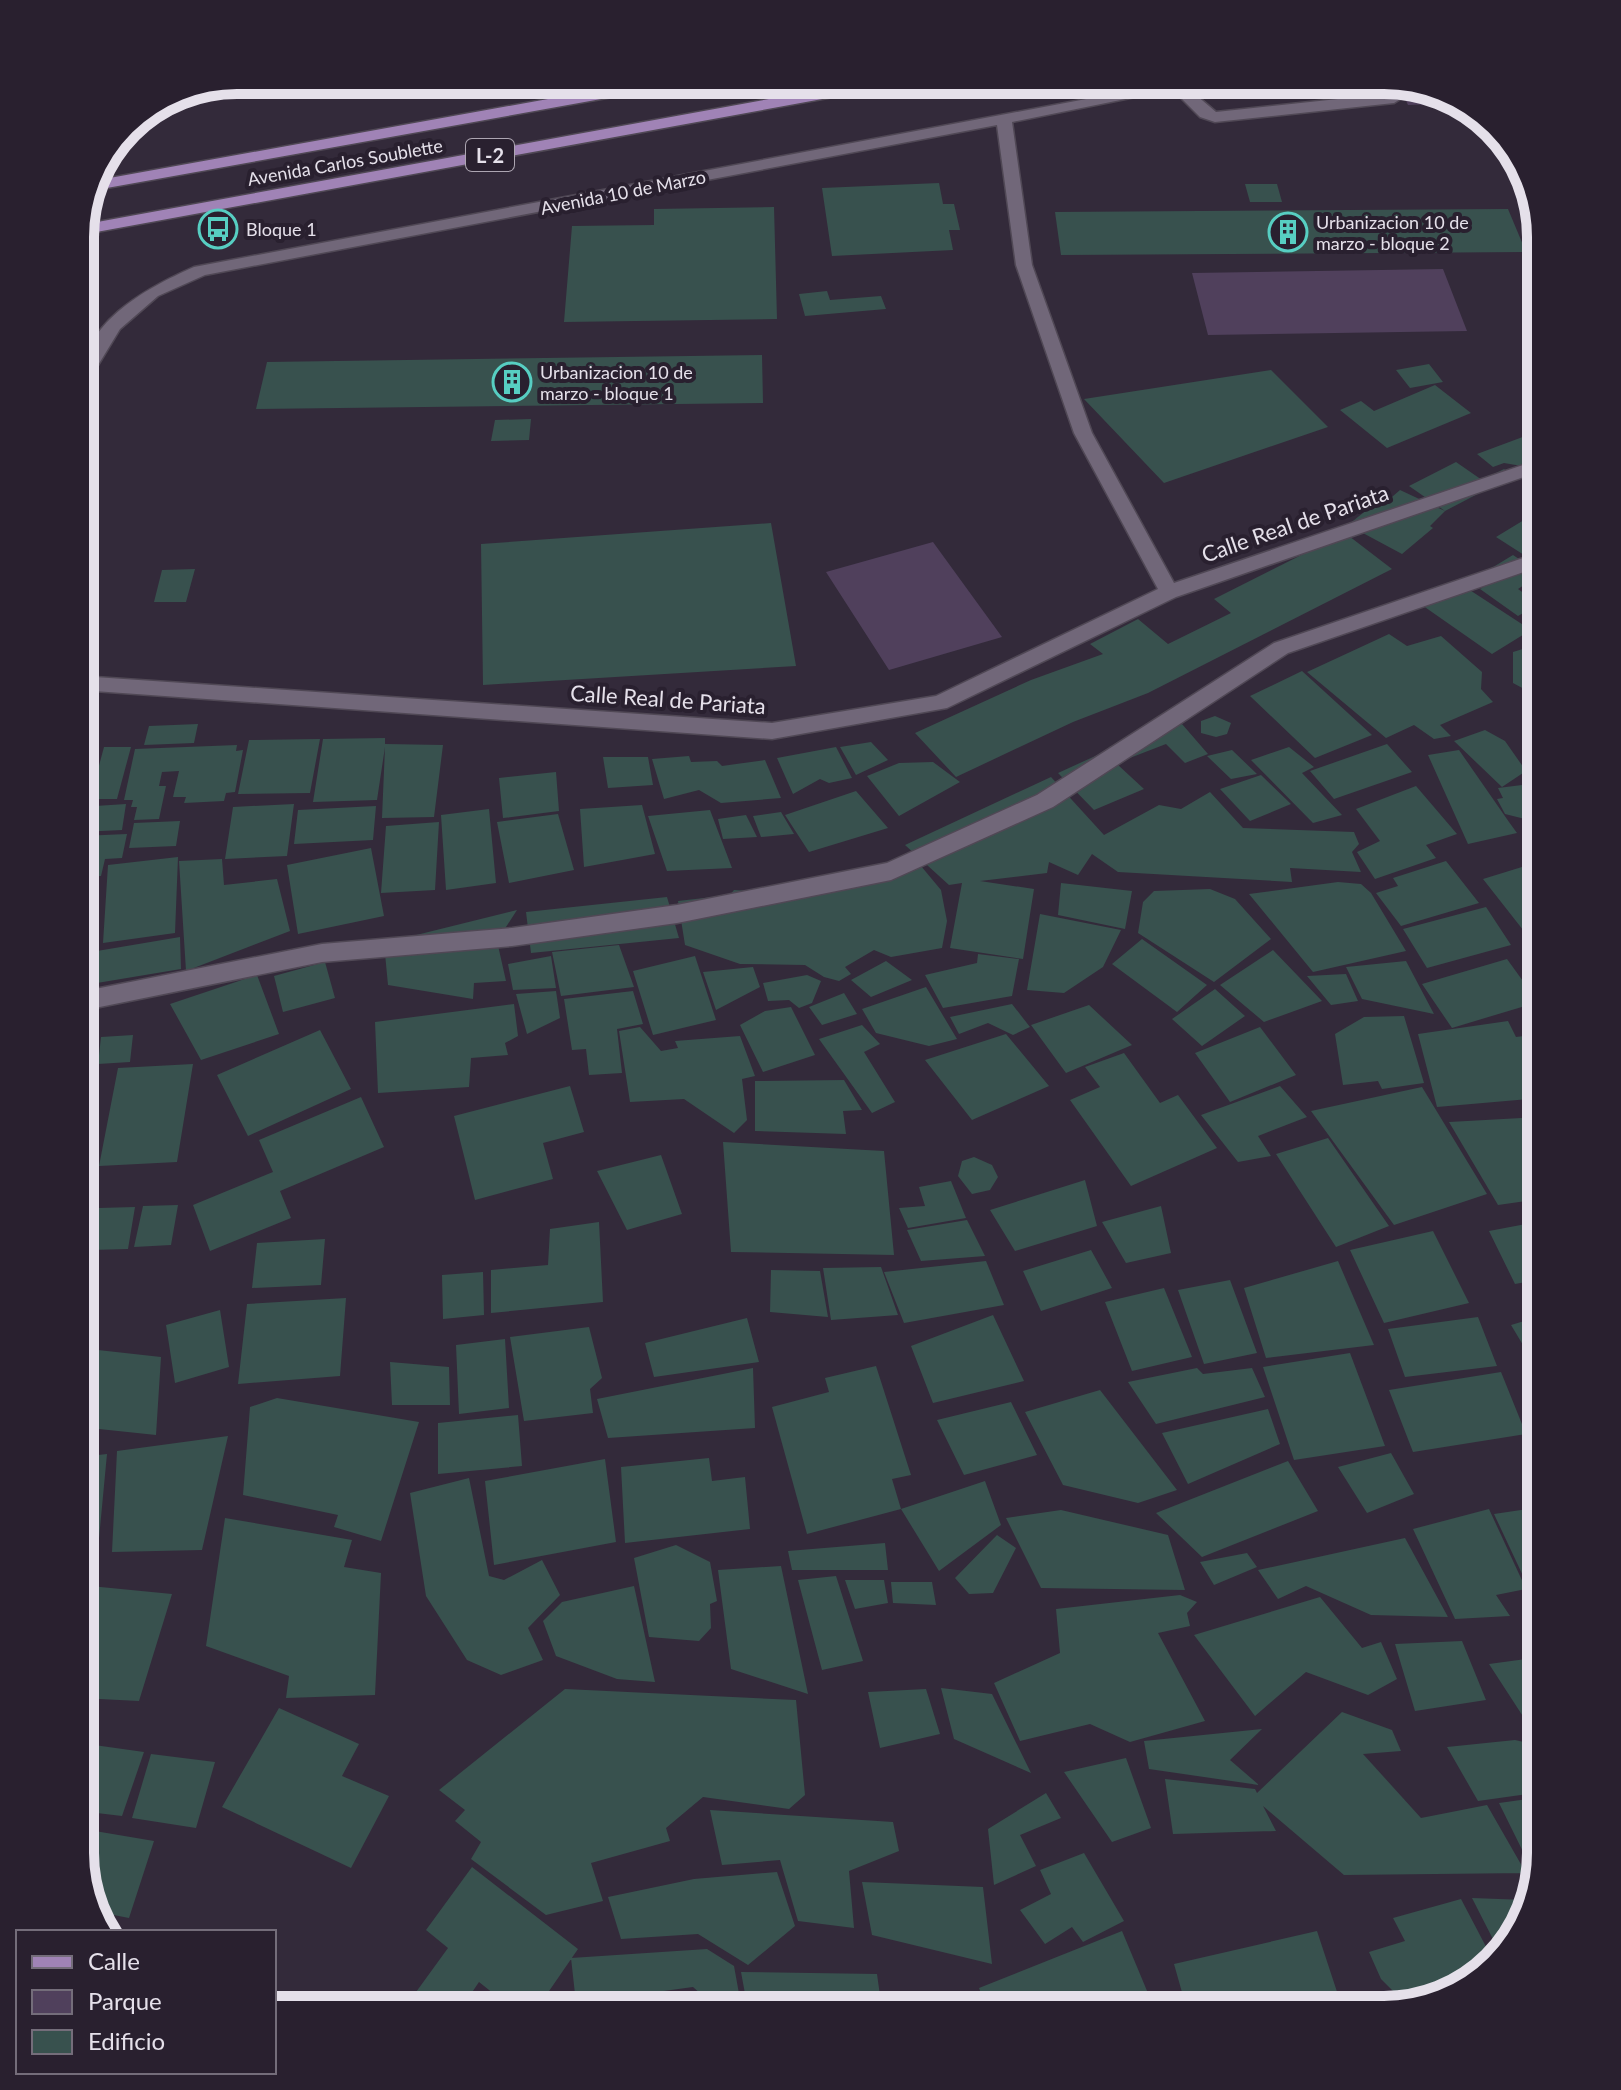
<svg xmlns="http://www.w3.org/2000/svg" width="1621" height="2090" font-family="Lato,sans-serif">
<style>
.green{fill:#50405c}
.building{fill:#38514e}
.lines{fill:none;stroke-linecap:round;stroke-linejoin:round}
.lane-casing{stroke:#504855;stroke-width:3}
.street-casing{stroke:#504855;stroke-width:3}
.primary-casing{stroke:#504855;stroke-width:3}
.lane{fill:#716779;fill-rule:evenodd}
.street{fill:#716779;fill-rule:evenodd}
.primary{fill:#a083b6;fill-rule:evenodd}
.labels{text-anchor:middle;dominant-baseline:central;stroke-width:8;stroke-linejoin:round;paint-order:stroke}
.far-street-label{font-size:18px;fill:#e5e0ea;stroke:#29202f}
.far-poi-label{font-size:18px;fill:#e5e0ea;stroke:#29202f;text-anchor:start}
.shield{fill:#29202f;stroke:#ada6b2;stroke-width:2}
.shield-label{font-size:20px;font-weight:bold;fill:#e5e0ea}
.street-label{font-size:22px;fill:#e5e0ea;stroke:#29202f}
.rim{fill:none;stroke:#e5e0ea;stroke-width:10}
</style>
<rect width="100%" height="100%" fill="#332a3a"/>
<path class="green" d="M1397,81L1463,101L1464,103L1408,105Z
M1443,269L1467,331L1208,335L1192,273Z
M933,542L1002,637L889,670L826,572Z"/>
<path class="building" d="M373,80H441L442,84L381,95Z
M151,108L155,121L128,126L133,119Z
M939,183L943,204H954L960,230H949L953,250L832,256L822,188Z
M1245,184H1277L1282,202H1250Z
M774,207L777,319L564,322L572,226L654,225V209Z
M1508,209L1526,252L1061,255L1055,212Z
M827,291L830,300L881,296L886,309L805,316L799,294Z
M762,355L763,403L256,409L267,362Z
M1429,364L1443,382L1410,388L1396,370Z
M1271,370L1328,427L1164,483L1084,399Z
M1435,385L1471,413L1387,448L1340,410L1361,401L1374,411Z
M531,419L529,440L491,441L495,420Z
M1541,430V466L1534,468L1504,463L1493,467L1477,454Z
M1456,462L1482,480L1504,469L1514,475L1445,511L1430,526L1433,528L1402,554L1348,525L1379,500L1385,503L1400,490L1445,511L1409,486Z
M1532,515L1541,522V566L1496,537Z
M771,523L796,666L483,685L481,544Z
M1345,533L1392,569L1148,693L1073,722L956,777L915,733L1031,680L1103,654L1090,644L1138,619L1168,644L1231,613L1214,599Z
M1513,555L1541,574L1518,589L1539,604L1518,616L1480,589L1496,580L1485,572Z
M195,569L186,602H154L162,570Z
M1541,575V599L1529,590Z
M1459,583L1531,630L1492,654L1419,603Z
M1389,634L1407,646L1441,636L1482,672L1481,689L1493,702L1440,725L1451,736L1434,739L1414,725L1386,738L1307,672Z
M1536,645L1541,651V698L1513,683V652Z
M1302,671L1372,735L1315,758L1250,696Z
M1215,716L1231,723L1227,734L1216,737L1201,733V721Z
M1541,723V756L1522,727Z
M198,724L194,743L144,745L149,726Z
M1182,724L1208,754L1185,763L1166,744L1122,761L1109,747Z
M1485,730L1505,741L1526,771L1502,787L1454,741Z
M385,738V744L443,745L434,817L382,818L385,747L377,800L313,802L323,739Z
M320,739L310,793L238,794L249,740Z
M871,742L888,760L856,775L840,747Z
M1387,744L1412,772L1334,799L1310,771Z
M237,745L236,751L243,750L235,792L226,793L224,801L184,803L186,797H173L179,771L162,772L159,786H166L159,819L134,820L137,807H131L133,800H124L135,749Z
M104,747H131L117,799H90Z
M836,747L852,778L829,783L820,779L793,794L777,758Z
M1289,747L1314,767L1302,773L1342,815L1313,823L1251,760Z
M1232,750L1257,774L1231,779L1207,756Z
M1459,750L1509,822L1517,833L1468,844L1428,755Z
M1104,752L1144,789L1094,810L1058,773Z
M689,756L691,762L717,761L722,766L765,760L781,798L721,803L699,790L664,799L652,759Z
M603,757H648L653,785L608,788Z
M933,762L960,782L899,816L867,776L899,763Z
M556,772L559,811L503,818L499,778Z
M1261,775L1291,804L1250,821L1220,789Z
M1051,777L1104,835L1159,805L1181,809L1210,792L1243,828L1354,832L1359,844L1352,852L1361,872L1290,868L1292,882L1118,872L1092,854L1078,875L1049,862L1047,873L980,881L1034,889L1023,959L950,948L962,883L949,885L905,845Z
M1538,783L1541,819L1529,820L1505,814L1497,799L1503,798L1498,788Z
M1416,786L1457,834L1426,845L1436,858L1375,879L1357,852L1380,841L1356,809Z
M856,791L888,828L809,852L785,815Z
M126,804L122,830L80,832V807Z
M294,804L287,856L225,859L233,807Z
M642,805L655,854L584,867L580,809Z
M376,806L373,840L294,844L298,810Z
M489,809L496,883L446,890L441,815Z
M710,810L732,868L667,871L648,816Z
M781,812L794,834L761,837L753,816Z
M558,814L574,870L509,883L497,822Z
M746,815L757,837L723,839L718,819Z
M180,821L176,846L129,848L134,823Z
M439,822L435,890L381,893L386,826Z
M127,834L122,858L105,859L101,876L80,877L81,836Z
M371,848L384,916L298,934L287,865Z
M178,857L175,933L103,943L108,865Z
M222,859L224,885L277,879L290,931L186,971L179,861Z
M916,860L941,890L947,921L942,948L891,957L874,950L845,967L851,974L839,981L824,977L805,965L740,964L685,945L678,901L730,895L734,890L795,894Z
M1446,861L1479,903L1401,926L1376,893L1398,886L1393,878Z
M1541,861V931L1527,935L1483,879Z
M1338,882L1361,884L1371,893L1406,951L1313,972L1249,894Z
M1061,883L1132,891L1125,929L1058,915Z
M80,885H98L93,934L80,935Z
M1210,889L1235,899L1271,939L1214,982L1138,933L1143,902L1154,891Z
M667,897L679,938L531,953L526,912Z
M1486,907L1511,945L1427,968L1403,929Z
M517,910L497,941L506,981L474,983L473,999L388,985L384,943Z
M1040,914L1121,930L1103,967L1064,993L1027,990Z
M180,937L181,969L97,983V951Z
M1142,939L1207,985L1177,1012L1112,964Z
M80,941H97L86,988H80Z
M619,945L634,987L561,996L552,952Z
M1273,950L1322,1001L1264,1022L1220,985Z
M978,954L1019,959L1012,996L943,1008L925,975L977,963Z
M551,956L556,988L513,990L508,964Z
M695,956L716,1020L653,1035L633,971Z
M1507,959L1538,1002L1452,1028L1422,984Z
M886,961L912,980L871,997L851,980Z
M1406,961L1434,1014L1362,999L1346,967Z
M325,962L335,998L283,1012L274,976Z
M753,967L760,987L716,1010L703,972Z
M1541,971V993L1528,975Z
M1346,974L1358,1001L1331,1005L1307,976Z
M257,975L279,1034L201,1060L170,1004Z
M807,975L821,981L812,1003L799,1008L789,1000L768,1001L763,983Z
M926,987L957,1039L929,1046L876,1033L862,1009Z
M1215,989L1245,1016L1202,1046L1172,1019Z
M556,991L560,1018L527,1034L516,994Z
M633,991L643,1024L617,1029L622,1073L589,1075L586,1049L572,1050L564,999Z
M844,993L857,1014L822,1025L809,1007Z
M514,1004L518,1036L505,1043L508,1055L471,1058L469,1087L378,1093L375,1022Z
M1012,1004L1030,1027L1013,1035L988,1023L959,1034L950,1017Z
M1089,1005L1132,1045L1066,1073L1031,1025Z
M791,1007L815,1055L763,1072L740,1025L765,1011Z
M1404,1016L1424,1083L1382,1089L1378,1081L1343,1085L1335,1034L1364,1017Z
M1508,1021L1516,1037L1541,1034V1098L1437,1107L1418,1034Z
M862,1025L880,1044L864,1052L895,1102L872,1113L819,1039Z
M640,1027L661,1051L678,1048L675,1041L740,1036L755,1076L742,1079L747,1120L734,1133L684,1099L630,1102L619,1031Z
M1260,1027L1296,1075L1230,1102L1195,1053Z
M320,1030L351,1089L248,1136L217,1075Z
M1006,1034L1049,1086L972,1120L925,1060Z
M133,1035L130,1062L98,1064L101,1037Z
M96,1037L85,1087H80V1038Z
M1124,1053L1160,1103L1178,1095L1217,1148L1131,1186L1070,1100L1100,1087L1085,1067Z
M193,1064L177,1162L99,1166L118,1068Z
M844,1080L862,1110L843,1111L846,1134L755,1131V1081Z
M570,1086L584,1132L543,1143L553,1179L475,1200L454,1116Z
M1280,1086L1307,1117L1258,1136L1271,1156L1238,1162L1201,1115Z
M1422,1087L1487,1194L1394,1225L1311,1111Z
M80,1093H96L88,1134H80Z
M361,1097L384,1147L280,1191L291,1218L210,1251L193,1205L273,1172L259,1140Z
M1541,1117V1199L1498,1205L1449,1122Z
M1328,1138L1389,1226L1336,1247L1276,1154Z
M723,1142L884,1151L894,1255L731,1252Z
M661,1155L682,1214L627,1230L597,1171Z
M974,1157L992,1165L998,1177L990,1190L972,1194L958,1176L962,1161Z
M1085,1180L1097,1226L1015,1251L990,1210Z
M951,1181L966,1218L908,1228L899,1208L925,1206L919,1187Z
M80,1192H92L81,1240H80Z
M178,1205L171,1245L134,1247L143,1206Z
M1161,1206L1171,1253L1126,1263L1102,1222Z
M135,1207L128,1249L91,1250L99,1208Z
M967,1220L985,1256L921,1261L907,1230Z
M1541,1221V1279L1515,1284L1489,1231Z
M599,1222L603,1302L491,1313V1270L548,1265L550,1229Z
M1433,1231L1469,1303L1384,1323L1350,1250Z
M325,1239L321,1285L252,1288L257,1243Z
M1091,1250L1112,1288L1041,1311L1023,1271Z
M986,1261L1004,1305L904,1323L884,1272Z
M1338,1261L1374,1345L1266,1358L1244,1288Z
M881,1267L898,1315L831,1320L823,1268Z
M771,1270L820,1271L828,1317L770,1312Z
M483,1272L484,1315L443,1319L442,1275Z
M1230,1280L1257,1353L1204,1364L1178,1290Z
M1164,1288L1192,1357L1132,1371L1105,1302Z
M346,1298L340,1376L238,1384L247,1304Z
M220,1310L229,1367L175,1383L166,1325Z
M993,1315L1024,1381L933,1403L911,1346Z
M1541,1316V1375L1511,1325Z
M1478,1317L1497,1366L1405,1377L1388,1329Z
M747,1318L759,1362L654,1377L645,1343Z
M589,1327L602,1378L590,1389L593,1413L524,1421L510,1337Z
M505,1339L509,1408L459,1414L456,1345Z
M80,1348L161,1357L156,1435L80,1427Z
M1350,1353L1385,1446L1294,1460L1263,1367Z
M390,1362L449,1367L450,1405H392Z
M876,1366L911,1475L892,1479L901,1509L807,1534L772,1407L829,1392L825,1378Z
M753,1368L755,1428L608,1438L597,1399Z
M1197,1368L1203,1374L1252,1368L1265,1397L1156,1424L1128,1382Z
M1501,1372L1526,1434L1413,1452L1389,1390Z
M1100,1390L1177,1490L1138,1503L1063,1485L1025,1412Z
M277,1398L419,1422L381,1541L334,1527L338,1515L243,1495L250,1407Z
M1011,1402L1037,1455L964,1475L937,1420Z
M1268,1409L1280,1444L1188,1484L1162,1433Z
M518,1415L522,1466L438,1474V1423Z
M228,1436L202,1550L112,1552L117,1451Z
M1391,1453L1414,1494L1367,1513L1338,1467Z
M107,1454L98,1549L80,1551V1457Z
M709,1458L712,1481L745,1477L750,1529L625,1543L621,1467Z
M605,1459L616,1542L494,1565L485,1481Z
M1288,1461L1318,1511L1202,1557L1156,1513Z
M469,1478L489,1576L504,1580L542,1560L560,1595L528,1628L543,1660L501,1675L467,1660L426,1596L410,1493Z
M985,1481L1001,1525L939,1571L901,1509Z
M1489,1509L1526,1589L1496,1595L1510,1616L1455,1619L1413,1529Z
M1528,1509L1541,1535V1574L1524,1578L1494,1514Z
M1061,1510L1168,1535L1185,1590L1041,1588L1006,1518Z
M225,1518L352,1540L344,1567L381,1573L375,1695L286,1698L289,1676L206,1646Z
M997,1535L1016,1548L993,1593L969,1594L955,1578Z
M1405,1538L1448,1617L1371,1615L1306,1586L1278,1599L1258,1570Z
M885,1543L888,1570H792L788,1551Z
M676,1545L710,1562L717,1601L710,1604L711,1628L699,1641L649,1637L634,1558Z
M1247,1553L1257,1567L1214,1585L1200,1562Z
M781,1566L808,1694L731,1669L718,1570Z
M836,1576L863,1661L822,1670L798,1580Z
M845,1580H884L888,1603L855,1609Z
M891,1582H932L936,1605L893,1603Z
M80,1585L172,1594L139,1701L80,1698Z
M634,1586L655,1682L617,1679L556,1656L543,1621L562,1602Z
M1180,1595L1197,1602L1187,1613L1190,1626L1158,1633L1205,1721L1130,1742L1090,1724L1020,1741L994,1683L1060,1653L1056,1609Z
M1320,1597L1362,1648L1381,1642L1397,1679L1368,1695L1306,1672L1255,1716L1194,1635Z
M1462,1641L1486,1700L1415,1711L1395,1644Z
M1541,1657V1744L1489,1664Z
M941,1688L992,1694L1031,1773L954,1739Z
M565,1689L796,1700L805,1795L789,1809L703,1797L666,1828L670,1841L591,1863L603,1901L546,1915L471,1859L481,1842L455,1821L465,1810L439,1790Z
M926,1689L940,1734L880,1748L868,1692Z
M279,1708L359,1744L342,1776L389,1796L351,1868L222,1807Z
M1342,1712L1392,1730L1401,1751L1363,1754L1421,1818L1487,1805L1526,1873L1344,1875L1263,1806L1276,1831L1173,1834L1165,1779L1255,1789L1257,1793Z
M1262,1729L1230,1760L1259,1785L1149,1769L1144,1741Z
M1515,1740L1541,1746V1792L1478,1801L1447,1747Z
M80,1743L144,1752L122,1816L80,1811Z
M151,1754L215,1762L196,1828L132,1818Z
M1126,1758L1151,1828L1112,1842L1064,1772Z
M1046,1793L1061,1818L1020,1835L1036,1866L994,1885L988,1829Z
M1541,1797V1827H1538L1541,1853L1535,1876L1499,1803Z
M710,1810L893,1822L899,1851L849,1871L854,1928L798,1921L780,1860L722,1865Z
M83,1829L154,1841L129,1918L98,1912L80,1853Z
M1084,1853L1124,1921L1083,1942L1072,1927L1045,1944L1020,1910L1051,1894L1040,1870Z
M472,1867L578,1949L536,2010H514L479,1982L460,2010H403L448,1948L426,1930Z
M777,1872L795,1926L748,1965L698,1934L621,1939L608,1897L694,1879Z
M862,1882L983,1887L992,1964L872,1935Z
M1472,1898L1528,1900L1520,1931L1500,1953Z
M1461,1899L1493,1960L1471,1984L1402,2000L1381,1979L1369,1952L1405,1941L1393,1918Z
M1122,1931L1155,2010H987L979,1988Z
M1317,1931L1343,2010H1187L1174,1964Z
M707,1949L734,1966L742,2010H719L693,1987L576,2003L571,1958Z
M741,1972L877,1974L882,2010H748Z
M479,1993L500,2010H466Z
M274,1997L305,2010H274Z
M687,1999L705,2010H653L652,2004Z"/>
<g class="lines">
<g class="lane-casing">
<path id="lane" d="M255,80H271L275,88L262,91Z
M1173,84H1183L1216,112L1394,93L1402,98L1394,103L1215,122L1200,117L1173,90Z"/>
</g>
<g class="street-casing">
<path id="street" d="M1187,80H1219L1012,122L1032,265L1092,433L1174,583L1541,459V471L1176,597L947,708L772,739L80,690V676L772,723L936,696L1158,589L1074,433L1016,265L997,125L205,275L158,296L120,329L86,385L80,386C80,324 144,289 194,267Z
M1541,552V566L1288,653L1053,807L891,880L677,923L512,946L322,962L80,1011V992L322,944L512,928L677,905L887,863L1037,795L1274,643Z"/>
</g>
<g class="primary-casing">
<path id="primary" d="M653,80H686L679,85L90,191L93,181Z
M873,80H906L899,85L80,235L81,225Z"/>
</g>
<use href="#lane" class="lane"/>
<use href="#street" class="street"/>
<use href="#primary" class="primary"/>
</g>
<defs>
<g id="bus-ring" transform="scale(2)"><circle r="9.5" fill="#29202f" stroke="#57cec2" stroke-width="1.5"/><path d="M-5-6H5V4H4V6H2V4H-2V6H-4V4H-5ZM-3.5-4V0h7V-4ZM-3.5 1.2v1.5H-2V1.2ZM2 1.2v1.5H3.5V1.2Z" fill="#57cec2"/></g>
<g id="building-ring" transform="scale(2)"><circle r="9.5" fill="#29202f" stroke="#57cec2" stroke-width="1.5"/><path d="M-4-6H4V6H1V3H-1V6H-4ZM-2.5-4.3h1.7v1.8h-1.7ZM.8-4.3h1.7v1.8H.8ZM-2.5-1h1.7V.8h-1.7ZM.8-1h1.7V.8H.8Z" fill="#57cec2"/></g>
</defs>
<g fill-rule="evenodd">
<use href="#bus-ring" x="218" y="229"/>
<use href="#building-ring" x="1288" y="232"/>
<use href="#building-ring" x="512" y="382"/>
</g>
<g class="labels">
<g class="far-street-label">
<text transform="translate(345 162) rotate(-10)">Avenida Carlos Soublette</text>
<text transform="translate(623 192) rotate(-11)">Avenida 10 de Marzo</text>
</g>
<g class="far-poi-label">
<text x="1316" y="222">Urbanizacion 10 de<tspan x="1316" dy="21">marzo - bloque 2</tspan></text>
<text x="246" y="229">Bloque 1</text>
<text x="540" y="372">Urbanizacion 10 de<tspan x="540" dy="21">marzo - bloque 1</tspan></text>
</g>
<rect class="shield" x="466" y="139" width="48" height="32" rx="6"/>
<g class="shield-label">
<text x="490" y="155">L-2</text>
</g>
<g class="street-label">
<text transform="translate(1295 523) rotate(-19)">Calle Real de Pariata</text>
<text transform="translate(668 699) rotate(4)">Calle Real de Pariata</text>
</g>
</g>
<path d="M0 0H1621V2090H0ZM237 94H1384A143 143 0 0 1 1527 237V1853A143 143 0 0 1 1384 1996H237A143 143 0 0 1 94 1853V237A143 143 0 0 1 237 94Z" fill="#29202f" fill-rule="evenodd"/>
<path class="rim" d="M237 94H1384A143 143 0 0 1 1527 237V1853A143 143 0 0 1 1384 1996H237A143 143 0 0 1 94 1853V237A143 143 0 0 1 237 94Z"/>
<rect x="16" y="1930" width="260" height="144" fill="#29202f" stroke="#746d7a" stroke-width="2"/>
<rect x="32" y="1956" width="40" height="12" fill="#a083b6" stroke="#746d7a" stroke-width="2"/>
<text x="88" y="1970" font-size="24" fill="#e5e0ea">Calle</text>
<rect x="32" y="1990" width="40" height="24" fill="#50405c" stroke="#746d7a" stroke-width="2"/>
<text x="88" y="2010" font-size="24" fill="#e5e0ea">Parque</text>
<rect x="32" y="2030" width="40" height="24" fill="#38514e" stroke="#746d7a" stroke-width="2"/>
<text x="88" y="2050" font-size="24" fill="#e5e0ea">Edificio</text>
</svg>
